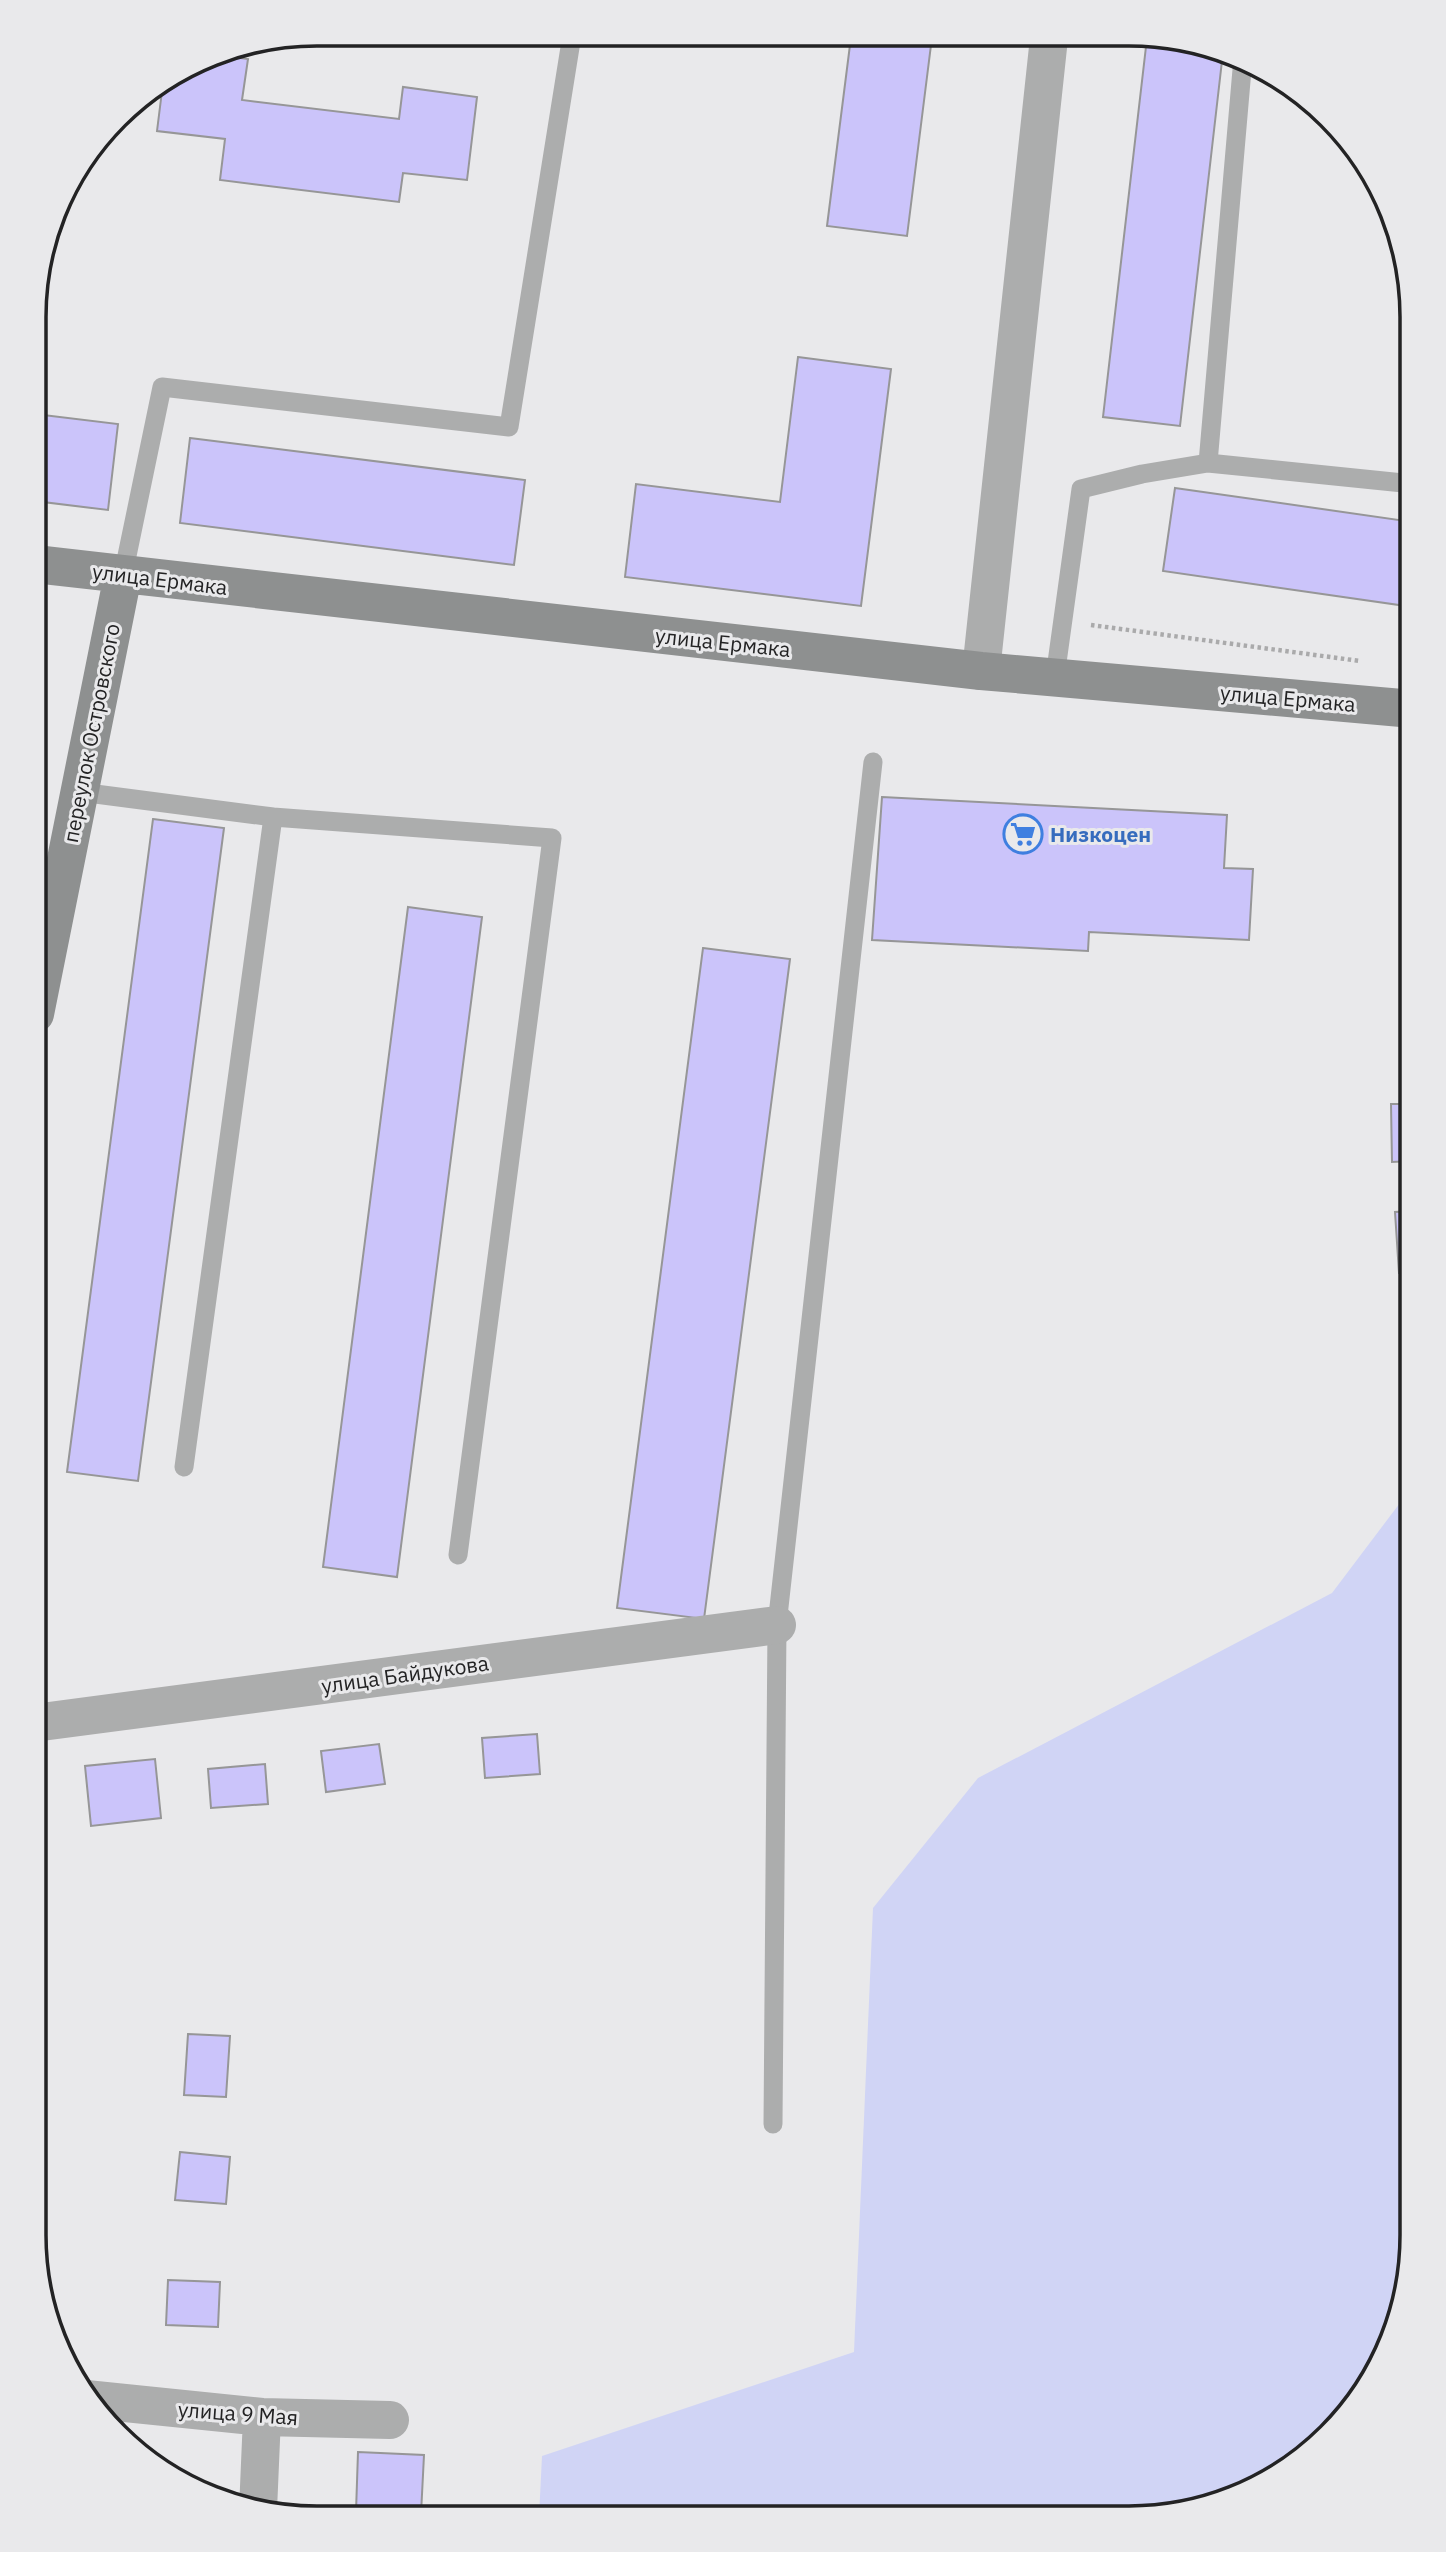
<svg xmlns="http://www.w3.org/2000/svg" width="1446" height="2552" font-family="'IBM Plex Sans',sans-serif">
<style>
.green{fill:#d0d4f5}
.building{fill:#cbc4fa;stroke:#969697;stroke-width:2}
.lines{fill:none;stroke-linecap:round;stroke-linejoin:round}
.path{stroke:#aaaaab;stroke-width:4.5;stroke-dasharray:3.5 3.5;stroke-linecap:butt}
.lane{stroke:#acadad;stroke-width:19}
.street{stroke:#acadad;stroke-width:38}
.secondary{stroke:#8e9090;stroke-width:38}
.labels{text-anchor:middle;dominant-baseline:central;stroke-width:6;stroke-linejoin:round;paint-order:stroke}
.street-label{font-size:21px;fill:#232324;stroke:#e9e9eb}
.shop-label{font-size:21px;font-weight:bold;fill:#366cbe;stroke:#e9e9eb;text-anchor:start}
.rim{fill:none;stroke:#232324;stroke-width:3.5}
</style>
<rect width="100%" height="100%" fill="#e9e9eb"/>
<path class="green" d="M1412,1487V2254L1391,2344L1354,2408L1302,2460L1221,2504L1130,2519L539,2517L542,2456L854,2352L873,1908L978,1778L1332,1593Z"/>
<path class="building" d="M851,37H932L907,236L827,226Z
M1147,38L1184,39L1223,52L1180,426L1103,417Z
M210,54L248,59L242,100L399,119L403,87L477,97L467,180L403,173L399,202L220,180L225,139L157,131L163,83Z
M798,357L891,369L861,606L625,577L636,484L780,502Z
M35,414L118,424L108,510L35,501Z
M190,438L525,480L514,565L180,523Z
M1175,488L1413,522V607L1163,571Z
M882,797L1227,815L1224,868L1253,869L1249,940L1089,932L1088,951L872,940Z
M153,819L224,828L138,1481L67,1472Z
M408,907L482,917L397,1577L323,1567Z
M703,948L790,959L704,1619L617,1608Z
M1391,1104H1412V1161L1392,1162Z
M1412,1211V1272L1399,1273L1395,1212Z
M537,1734L540,1774L485,1778L482,1738Z
M379,1744L385,1784L326,1792L321,1751Z
M155,1759L161,1818L91,1826L85,1766Z
M265,1764L268,1804L211,1808L208,1769Z
M188,2034L230,2036L226,2097L184,2095Z
M180,2152L230,2157L226,2204L175,2200Z
M168,2280L220,2282L218,2327L166,2325Z
M358,2452L424,2455L421,2514L356,2512Z"/>
<g class="lines">
<path class="path" d="M1091,625L1360,661"/>
<path class="lane" d="M1243,58L1208,463L1413,484
M123,575L162,387L509,427L572,35
M1055,677L1081,489L1142,474L1208,463
M80,792L273,817L184,1467
M273,817L552,838L458,1555
M773,2124L777,1625L873,762"/>
<path class="street" d="M981,671L1049,38
M34,1723L777,1625
M86,2399L262,2417L390,2420
M258,2510L262,2417"/>
<path class="secondary" d="M35,564L981,671L1413,709
M35,1014L123,575"/>
</g>
<defs>
<g id="supermarket-ring" transform="scale(2.0125)"><circle r="9.5" fill="#e9e9eb" stroke="#3f7fe0" stroke-width="1.5"/><path d="M-6-5.5h2.5l.6 2H6L4.5 2H-2.5L-4.4-4H-6ZM-1.5 3.2a1.3 1.3 0 1 0 .1 0ZM3 3.2a1.3 1.3 0 1 0 .1 0Z" fill="#3f7fe0"/></g>
</defs>
<g fill-rule="evenodd">
<use href="#supermarket-ring" x="1023" y="834"/>
</g>
<g class="labels">
<g class="street-label">
<text transform="translate(160 579) rotate(7)">улица Ермака</text>
<text transform="translate(723 642) rotate(6)">улица Ермака</text>
<text transform="translate(1288 698) rotate(5)">улица Ермака</text>
<text transform="translate(91 733) rotate(-79)">переулок Островского</text>
<text transform="translate(405 1674) rotate(-8)">улица Байдукова</text>
<text transform="translate(238 2413) rotate(4)">улица 9 Мая</text>
</g>
<g class="shop-label">
<text x="1050" y="834">Низкоцен</text>
</g>
</g>
<path d="M0 0H1446V2552H0ZM317 46H1129A271 271 0 0 1 1400 317V2235A271 271 0 0 1 1129 2506H317A271 271 0 0 1 46 2235V317A271 271 0 0 1 317 46Z" fill="#e9e9eb" fill-rule="evenodd"/>
<path class="rim" d="M317 46H1129A271 271 0 0 1 1400 317V2235A271 271 0 0 1 1129 2506H317A271 271 0 0 1 46 2235V317A271 271 0 0 1 317 46Z"/>
</svg>
